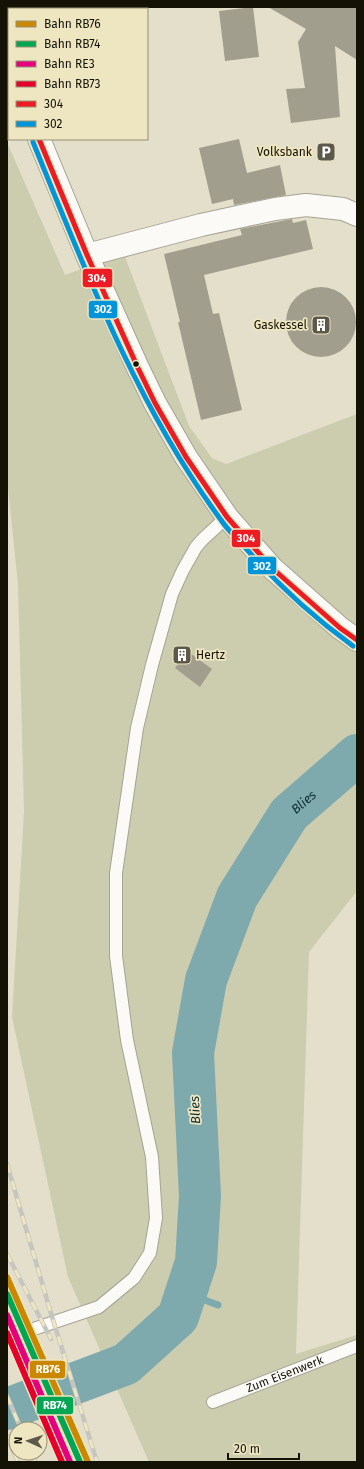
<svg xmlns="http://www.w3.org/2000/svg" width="364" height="1469" font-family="'Fira Sans',sans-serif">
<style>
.green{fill:#cccdaf}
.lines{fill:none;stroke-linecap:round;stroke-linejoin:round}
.stream{stroke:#7eaaae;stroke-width:7}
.river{stroke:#7eaaae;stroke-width:42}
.building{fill:#a19e8e}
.lane-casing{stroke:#a6a393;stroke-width:14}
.street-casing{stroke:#a6a393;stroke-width:24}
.secondary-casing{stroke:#a6a393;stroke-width:24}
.lane{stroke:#fbfaf7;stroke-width:12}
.street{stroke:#fbfaf7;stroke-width:22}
.secondary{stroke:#fbfaf7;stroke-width:22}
.rail-casing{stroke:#c6c6c0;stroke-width:4.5}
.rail{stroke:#eee6c0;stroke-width:3;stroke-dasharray:9;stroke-linecap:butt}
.bus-1-casing{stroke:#eee6c0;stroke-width:8}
.bus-2-casing{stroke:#eee6c0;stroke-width:8}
.bus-1{stroke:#ed1c24;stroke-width:5}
.bus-2{stroke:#0095da;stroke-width:5}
.rail-1-casing{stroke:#eee6c0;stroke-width:9}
.rail-2-casing{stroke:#eee6c0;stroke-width:9}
.rail-3-casing{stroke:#eee6c0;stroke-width:9}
.rail-4-casing{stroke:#eee6c0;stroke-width:9}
.rail-1{stroke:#ca8801;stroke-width:6}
.rail-2{stroke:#00a651;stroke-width:6}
.rail-3{stroke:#e5007d;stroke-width:6}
.rail-4{stroke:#e4002b;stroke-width:6}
.bus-dot{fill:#141105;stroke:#eee6c0;stroke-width:1.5}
.labels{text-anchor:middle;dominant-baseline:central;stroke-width:3.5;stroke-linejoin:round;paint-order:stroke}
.poi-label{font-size:12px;fill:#141105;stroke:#eee6c0;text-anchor:end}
.street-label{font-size:12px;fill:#141105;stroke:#eee6c0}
.water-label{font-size:13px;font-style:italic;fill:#0d2e35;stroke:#eee6c0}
.line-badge{stroke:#eee6c0;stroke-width:1.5}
.badge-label{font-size:11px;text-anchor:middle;font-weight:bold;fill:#fff}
</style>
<rect width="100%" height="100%" fill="#e4dfca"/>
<path class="green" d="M7,142L65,275L124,254L189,426L212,458L226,464L357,414V891L309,952L296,1354L357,1335V1462H149L68,1277L12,1017L24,812L18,584L7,479Z"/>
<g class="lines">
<path class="stream" d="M186,1293L218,1305"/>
<path class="river" id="s1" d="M7,1409L126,1364L178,1317L196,1262L200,1196L193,1053L206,980L237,897L289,814L357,755"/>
</g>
<path class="building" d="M253,7L259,57L225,61L219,11Z
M268,7H357V60L335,46L340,117L291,123L286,89L305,88L298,42L306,29Z
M239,139L247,173L280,165L286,195L234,205L233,199L212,204L199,148Z
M292,219L293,223L306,220L313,249L204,275L213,314L219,313L242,410L201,420L178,322H180L164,254L242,235L240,229Z
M286 322a35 35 0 1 1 70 0a35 35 0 1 1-70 0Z
M187,651L212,669L200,687L175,668Z"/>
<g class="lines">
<g class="lane-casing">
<g id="lane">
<path d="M7,1338L99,1307L134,1278L150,1253L156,1218L152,1157L127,1040L116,956V873L137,728L152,665L172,594L183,570L196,547L203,539L227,517"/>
<path id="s2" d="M213,1402L357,1346"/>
</g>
</g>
<g class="street-casing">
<path id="street" d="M87,255L201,225L275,209L306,205L343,209L357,215"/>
</g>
<g class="secondary-casing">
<path id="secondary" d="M29,9L33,7
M7,19L9,18
M7,63L9,68
M39,139L87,255L138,368L155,403L186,457L227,517L272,568L340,628L357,640"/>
</g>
<use href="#lane" class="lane"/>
<use href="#street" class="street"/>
<use href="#secondary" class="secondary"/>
<g class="rail-casing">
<path id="rail" d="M7,1164L50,1310L97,1462
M7,1254L51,1339
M7,1396L21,1429
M7,1436L18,1462
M31,1453L35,1462"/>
</g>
<use href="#rail" class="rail"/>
<g class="bus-1-casing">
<path id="bus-1" d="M39,139L87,255L138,368L155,403L186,457L227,517L272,568L340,628L357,640"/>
</g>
<g class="bus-2-casing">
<path id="bus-2" d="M33,142C86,272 137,406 221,520C227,529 235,537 243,545C275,582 313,617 353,646"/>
</g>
<use href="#bus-1" class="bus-1"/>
<use href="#bus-2" class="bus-2"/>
<g class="rail-1-casing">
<path id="rail-1" d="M7,1277L88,1462"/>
</g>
<g class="rail-2-casing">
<path id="rail-2" d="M7,1294L80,1462"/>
</g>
<g class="rail-3-casing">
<path id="rail-3" d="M7,1315L70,1462"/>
</g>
<g class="rail-4-casing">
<path id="rail-4" d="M7,1333L62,1462"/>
</g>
<use href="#rail-1" class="rail-1"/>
<use href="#rail-2" class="rail-2"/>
<use href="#rail-3" class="rail-3"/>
<use href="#rail-4" class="rail-4"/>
</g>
<defs>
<g id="parking-square" transform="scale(1)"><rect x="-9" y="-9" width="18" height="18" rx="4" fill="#5d594a" stroke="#eee6c0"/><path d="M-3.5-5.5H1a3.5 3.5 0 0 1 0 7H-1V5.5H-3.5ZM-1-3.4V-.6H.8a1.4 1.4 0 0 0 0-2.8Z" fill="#fff"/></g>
<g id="building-square" transform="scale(1)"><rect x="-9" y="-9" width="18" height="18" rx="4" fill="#5d594a" stroke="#eee6c0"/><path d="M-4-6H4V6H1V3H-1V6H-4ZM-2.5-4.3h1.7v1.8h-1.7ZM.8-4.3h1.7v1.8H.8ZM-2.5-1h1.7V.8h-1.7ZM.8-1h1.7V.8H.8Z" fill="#fff"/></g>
</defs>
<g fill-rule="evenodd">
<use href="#parking-square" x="326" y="152"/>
<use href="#building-square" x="321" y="325"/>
<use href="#building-square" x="182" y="655"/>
</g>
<circle class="bus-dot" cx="136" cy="364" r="3.5"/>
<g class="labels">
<g class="poi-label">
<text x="312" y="152">Volksbank</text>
<text x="307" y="325">Gaskessel</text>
<text x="196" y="655" text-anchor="start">Hertz</text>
</g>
<g class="street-label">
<text stroke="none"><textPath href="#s2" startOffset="77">Zum Eisenwerk</textPath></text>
</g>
<g class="water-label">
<text stroke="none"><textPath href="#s1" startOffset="744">Blies</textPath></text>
<text transform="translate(195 1110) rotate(-93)">Blies</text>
</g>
</g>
<g class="line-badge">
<rect x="82" y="268" width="31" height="20" rx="4" fill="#ed1c24"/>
<rect x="88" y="300" width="30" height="19" rx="4" fill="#0095da"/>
<rect x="231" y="529" width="30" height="19" rx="4" fill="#ed1c24"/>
<rect x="247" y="556" width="30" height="19" rx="4" fill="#0095da"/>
<rect x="29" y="1360" width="37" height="19" rx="4" fill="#ca8801"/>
<rect x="36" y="1396" width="38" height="19" rx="4" fill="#00a651"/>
</g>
<g class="badge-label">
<text x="97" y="282">304</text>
<text x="103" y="313">302</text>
<text x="246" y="542">304</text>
<text x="262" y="570">302</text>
<text x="48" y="1373">RB76</text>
<text x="55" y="1409">RB74</text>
</g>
<rect width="364" height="1469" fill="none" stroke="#141105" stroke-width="16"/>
<rect x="8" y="8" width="140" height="132" fill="#eee6c0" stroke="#979175"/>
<rect x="16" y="21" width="20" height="6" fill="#ca8801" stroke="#979175"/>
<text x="44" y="28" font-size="12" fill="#141105">Bahn RB76</text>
<rect x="16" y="41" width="20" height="6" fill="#00a651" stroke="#979175"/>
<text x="44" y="48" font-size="12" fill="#141105">Bahn RB74</text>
<rect x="16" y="61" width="20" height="6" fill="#e5007d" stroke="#979175"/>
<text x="44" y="68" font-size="12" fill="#141105">Bahn RE3</text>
<rect x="16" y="81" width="20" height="6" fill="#e4002b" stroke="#979175"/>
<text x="44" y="88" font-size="12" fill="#141105">Bahn RB73</text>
<rect x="16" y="101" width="20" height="6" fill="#ed1c24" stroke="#979175"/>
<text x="44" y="108" font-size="12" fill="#141105">304</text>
<rect x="16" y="121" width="20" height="6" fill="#0095da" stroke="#979175"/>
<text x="44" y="128" font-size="12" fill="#141105">302</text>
<g transform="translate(28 1441) rotate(273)"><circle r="19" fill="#eee6c0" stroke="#979175"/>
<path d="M0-3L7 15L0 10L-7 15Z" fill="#5d594a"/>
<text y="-6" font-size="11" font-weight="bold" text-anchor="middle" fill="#141105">N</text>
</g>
<path d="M228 1453v6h71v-6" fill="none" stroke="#141105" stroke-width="2"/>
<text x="234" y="1453" font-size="12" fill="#141105" stroke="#eee6c0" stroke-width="3" paint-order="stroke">20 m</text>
</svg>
